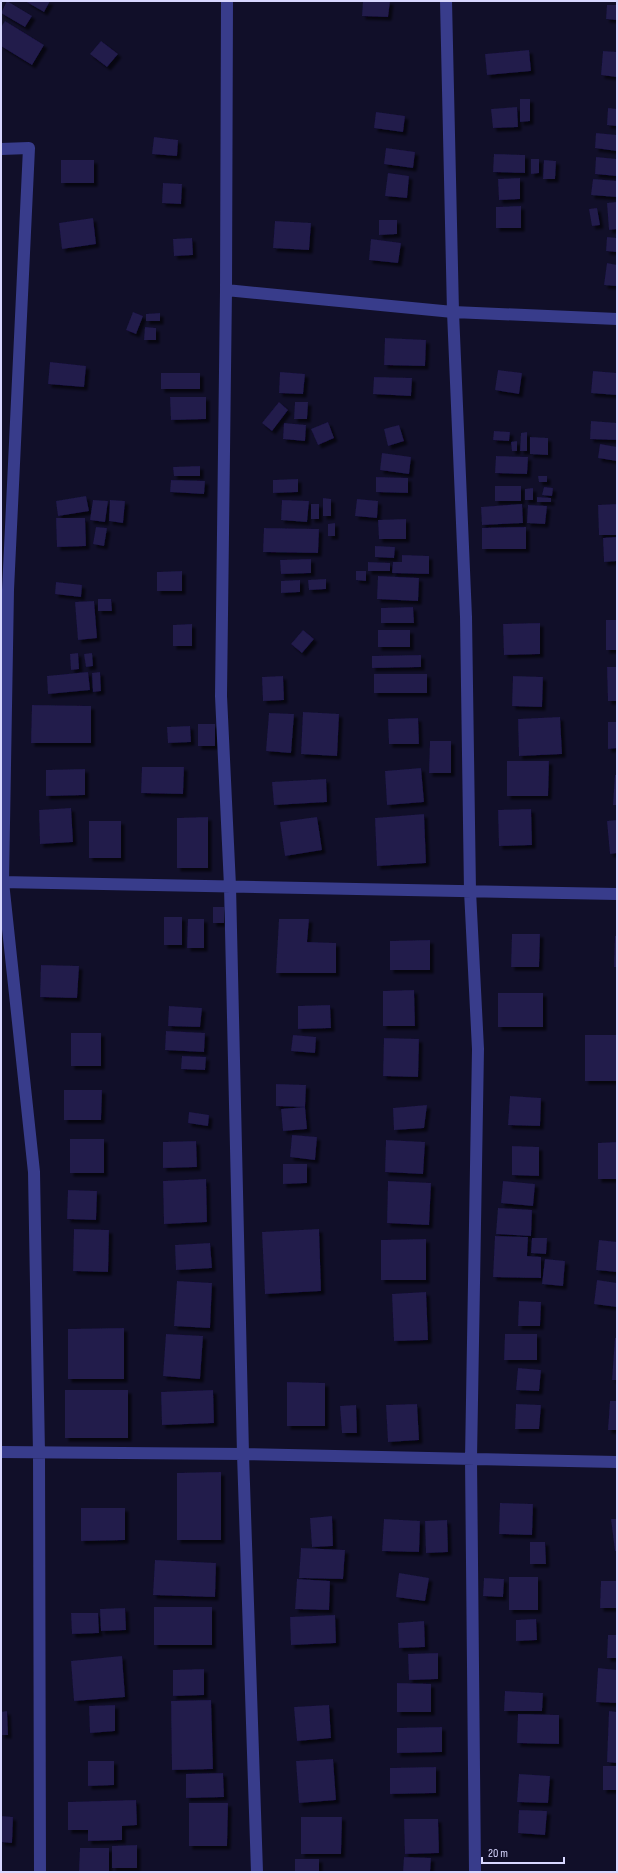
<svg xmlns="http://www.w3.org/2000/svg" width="618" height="1873" font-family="'Sofia Sans Condensed',sans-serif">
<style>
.building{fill:#201a4b;filter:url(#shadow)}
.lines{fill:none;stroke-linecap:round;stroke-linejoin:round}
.minor{stroke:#383c8b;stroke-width:12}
</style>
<defs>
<filter id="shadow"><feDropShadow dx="3.5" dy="3.5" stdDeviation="1" flood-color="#0009"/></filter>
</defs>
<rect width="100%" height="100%" fill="#110f29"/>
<path class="building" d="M7,1L32,16L25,27L1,13Z
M25,1H50L44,12Z
M363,1H390L388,17L362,16Z
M607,5H617V20L606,19Z
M5,21L44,45L32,65L1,46V27Z
M101,41L118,54L107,67L90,54Z
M529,50L531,71L487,75L485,54Z
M603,51L617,52V77L601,75Z
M520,99H530V121L520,122Z
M517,107L518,127L493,128L491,109Z
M608,108L617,109V126L607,125Z
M376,112L405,116L403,132L374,128Z
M596,133L617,135V151L595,148Z
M154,137L178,140L177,156L152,154Z
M386,148L415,152L413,168L384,164Z
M494,154L525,155V173L493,172Z
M596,157L617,159V176L595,174Z
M531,159H539V173L531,174Z
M61,160H94V183H61Z
M544,160L556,161L555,179H543Z
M388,173L409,176L407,198L385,196Z
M520,178V199L499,200L498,179Z
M593,179L617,181V197L591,195Z
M163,183L182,184L181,204L162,203Z
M617,202V229L609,230L607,203Z
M521,206V228H496V207Z
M597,208L600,225L592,226L589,209Z
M93,218L96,244L62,249L59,223Z
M379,220H397V234L379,235Z
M275,221L311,223L309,250L273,248Z
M607,237L617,238V252L606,251Z
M192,238L193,255L174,256L173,239Z
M371,239L401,243L398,263L369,260Z
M607,263L617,265V286L604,285Z
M133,312L143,316L136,334L126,330Z
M160,313V321H146V314Z
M145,327L156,328V340H144Z
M385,338L426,340L425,366L384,365Z
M50,362L86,366L84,387L48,384Z
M498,370L522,373L519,394L495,390Z
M593,371L617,373V395L591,393Z
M280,372L305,374L303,394L279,393Z
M161,373H200V389H161Z
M374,377L412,378L411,396L373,394Z
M170,397H206V419L171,420Z
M279,402L288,410L272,431L262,423Z
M295,402H308L307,419H294Z
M591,421L617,423V440L590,439Z
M328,422L334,438L318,445L311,429Z
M284,423L306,425L305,441L283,439Z
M399,425L404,441L388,446L384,429Z
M494,431L510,432L509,441L493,440Z
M527,432V451H520L521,433Z
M530,437L548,438V455L530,454Z
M517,441V451H512L511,442Z
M600,444L617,447V461L598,458Z
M382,453L411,457L409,474L380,470Z
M496,456L528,457L527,474L495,473Z
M200,466V476H174L173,467Z
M538,476H547V482H539Z
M376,477L408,478V493L376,492Z
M298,479V492L273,493V480Z
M171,480L205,481L204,494L170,492Z
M495,486H521V501H495Z
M544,487L553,488L552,496L542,495Z
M533,488V500H525V489Z
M86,496L89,511L58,516L56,501Z
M537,497L551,498V502H537Z
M323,498L331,499V516H323Z
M357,499L378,501L377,518L355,516Z
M93,500L108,501L105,522L90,520Z
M110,500L125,501L123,523L109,521Z
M282,500L309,501L307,522L281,520Z
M311,504H319V519H311Z
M522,504L523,523L482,525L481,507Z
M617,504V535H599L598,505Z
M528,505L547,506L545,524L527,523Z
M56,518H85L86,546L57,547Z
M406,519V539H379L378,520Z
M335,523V536H328V524Z
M96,527L107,528L104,546L93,544Z
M526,527V549H482V528Z
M264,528L319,529L318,553L263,552Z
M617,537V561L604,562L603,538Z
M375,546L395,547L394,558L375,557Z
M402,555L429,556V574L392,573L393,562H402Z
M311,559V573L281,574L280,560Z
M368,562L390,563V571H368Z
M182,571V591H157V572Z
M356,571H366V581L356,580Z
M378,576L419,578L418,601L377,599Z
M326,579V589L309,590L308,580Z
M300,580V592L281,593V581Z
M56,582L82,585L81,597L55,594Z
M98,599H111L112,611H98Z
M94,601L97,638L78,640L75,602Z
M413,607L414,623H381V608Z
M606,620H617V650H606Z
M540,623V654L504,655L503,624Z
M192,624V646H173V625Z
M303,630L314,639L302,653L291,644Z
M378,630H410V647H378Z
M78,653L79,669L71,670L70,654Z
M92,653L93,666L86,667L84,654Z
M421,655V667L372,668V656Z
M607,667H617V701H608Z
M88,672L90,690L48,694L47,676Z
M100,672L101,691L93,692L92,673Z
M374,674H427V693H374Z
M283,676L284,700L263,701L262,677Z
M513,676L543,677L542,707L512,706Z
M32,705L91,706V743H31Z
M303,712L339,714L337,756L301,754Z
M269,713L294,714L291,753L266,751Z
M560,717L562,754L519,756L518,719Z
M418,718L419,744H389L388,719Z
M608,722H617V748L608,749Z
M198,724H215V746H198Z
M190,726L191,742L168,743L167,727Z
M430,741H451V773H429Z
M507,761H549L548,796H507Z
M142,767H184L183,794L141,793Z
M421,768L424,802L387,805L385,771Z
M85,769V795L46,796V770Z
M615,775H617V805H613Z
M326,779L327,802L274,805L272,782Z
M71,808L73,842L40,844L39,810Z
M531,809L532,845L499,846L498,810Z
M424,814L426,863L377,866L375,818Z
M208,817V868H177V818Z
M317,817L322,850L285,856L280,822Z
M617,820V853L610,854L607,821Z
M89,821H121V858H89Z
M213,907H224V923H213Z
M164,917H182V945H164Z
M188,919H204V948H187Z
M279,919H309L307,942L336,943V973H276Z
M512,934H540L539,967H511Z
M615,936H617V967H614Z
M430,940V970H390V941Z
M41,965L79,966L77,998L40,997Z
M414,990L415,1026H383V991Z
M498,993H543V1027H498Z
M330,1005L331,1028L298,1029V1006Z
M169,1006L202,1008L200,1027L168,1026Z
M166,1031L205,1033L204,1052L165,1050Z
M71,1033H101V1066H71Z
M293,1035L316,1037L315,1053L291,1051Z
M585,1035H617V1081H585Z
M384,1038L419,1039L418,1077L383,1076Z
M182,1056L206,1057L205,1070L181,1069Z
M276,1084L306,1085L305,1107L276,1106Z
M64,1090H102L101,1120H64Z
M510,1096L541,1098L540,1126L508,1125Z
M427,1105L424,1128L394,1130L393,1108Z
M305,1107L307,1129L283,1131L281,1109Z
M189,1112L209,1115L208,1126L188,1123Z
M292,1135L317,1137L315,1160L290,1157Z
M70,1139H104V1173H70Z
M386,1140L425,1142L423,1174L385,1172Z
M196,1141L197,1167L163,1168V1142Z
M617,1142V1179H598V1143Z
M512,1146L539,1147V1176L512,1175Z
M283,1164H307V1183L283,1184Z
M206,1179L207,1222L164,1224L163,1181Z
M388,1181L431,1183L429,1225L387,1223Z
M503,1181L535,1184L533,1206L501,1203Z
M68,1190L97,1191L96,1220L67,1219Z
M498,1208L532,1210L531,1236L496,1234Z
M74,1229L109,1230L108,1272L73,1271Z
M319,1229L321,1291L265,1294L262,1232Z
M495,1236L528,1237L527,1256L541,1257V1278L493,1277Z
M532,1238H547L546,1254L531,1253Z
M426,1239V1280H381V1240Z
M599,1240L617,1242V1272L596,1270Z
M210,1243L212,1268L176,1270L175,1245Z
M545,1259L565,1261L563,1286L542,1284Z
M597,1280L617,1283V1307L594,1304Z
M177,1281L212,1283L210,1328L174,1326Z
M426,1292L428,1340L394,1341L392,1294Z
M519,1301L541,1302L540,1326H518Z
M124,1328V1379H68V1329Z
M166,1334L203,1336L200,1379L163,1376Z
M505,1334H537V1360H504Z
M615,1338H617V1380H612Z
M518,1368L541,1370L539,1391L516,1390Z
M287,1382L325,1383V1426H287Z
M65,1390H128V1438H65Z
M213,1390L214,1423L162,1425L161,1392Z
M610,1401H617V1430H608Z
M417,1404L419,1440L388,1442L386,1405Z
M516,1404L541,1405L539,1429H515Z
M356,1405L357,1433H342L340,1406Z
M221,1472V1540H177V1473Z
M500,1503L533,1504L532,1535L499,1534Z
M81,1508H125V1540L81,1541Z
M332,1516L333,1546L312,1547L310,1518Z
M384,1519L420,1521L419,1552L382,1551Z
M611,1519H617V1551H615Z
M447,1520L448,1552L426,1553L425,1521Z
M530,1542H545L546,1564H530Z
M301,1548L345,1550L343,1579L299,1578Z
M155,1560L216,1563L215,1597L153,1595Z
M399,1573L429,1578L425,1601L396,1597Z
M509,1577H538V1610H509Z
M484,1578L504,1579L503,1597L483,1596Z
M297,1579L330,1581L329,1610L295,1609Z
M601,1581H617V1608H600Z
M154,1607H212V1645H154Z
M125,1608L126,1630L101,1631L100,1609Z
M71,1613H98L99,1633L72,1634Z
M335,1615L336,1643L291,1645L290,1617Z
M536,1619L537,1640L516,1641V1620Z
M424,1621L425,1647L399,1648L398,1623Z
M608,1635H617V1658H607Z
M438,1653V1679L409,1680L408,1654Z
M122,1656L125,1697L74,1701L71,1661Z
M598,1668L617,1670V1703L596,1702Z
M204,1669V1695L173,1696V1670Z
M397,1683L431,1684V1712H397Z
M505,1691L543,1693L542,1711H504Z
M211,1700L213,1769L172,1770L171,1701Z
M115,1705V1731L90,1733L89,1706Z
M329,1705L331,1738L297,1741L294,1707Z
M7,1711L8,1735H1V1712Z
M609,1711L617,1712V1763L607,1762Z
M518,1714L559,1715V1744L517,1743Z
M442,1727V1752L397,1753V1728Z
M333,1759L336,1800L299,1803L296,1761Z
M88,1761H114V1785L88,1786Z
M603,1766H617V1790H603Z
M436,1767V1793L390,1794V1768Z
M223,1773L224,1797L186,1798V1774Z
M519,1774L550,1776L548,1803L517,1802Z
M136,1800L137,1825L122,1826V1840L88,1841V1830H68V1802Z
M189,1803H228L227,1846H189Z
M519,1810L547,1811L545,1835L518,1833Z
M1,1816L13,1817L12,1843L1,1842Z
M301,1817H342L341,1854H301Z
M404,1819H438L439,1853L405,1854Z
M137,1845V1868H112V1846Z
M80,1848H109V1871H79Z
M404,1857L431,1858L430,1872H403Z
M295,1859H319V1872H295Z"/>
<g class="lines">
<path class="minor" d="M227,1L226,290L221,696L230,886L243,1454L257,1872
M446,1L453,312L466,617L470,891L478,1049L471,1459L475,1872
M1,149L29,148L8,590L3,882L34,1172L39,1453L40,1872
M226,290L453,312L617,319
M1,882L617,894
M1,1452L243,1454L617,1462"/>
</g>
<rect width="618" height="1873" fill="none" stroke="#d8d7ff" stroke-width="4"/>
<path d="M482 1857v6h82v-6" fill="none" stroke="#d8d7ff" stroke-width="2"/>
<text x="488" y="1857" font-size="12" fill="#d8d7ff" stroke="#110f29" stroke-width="3" paint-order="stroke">20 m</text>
</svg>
